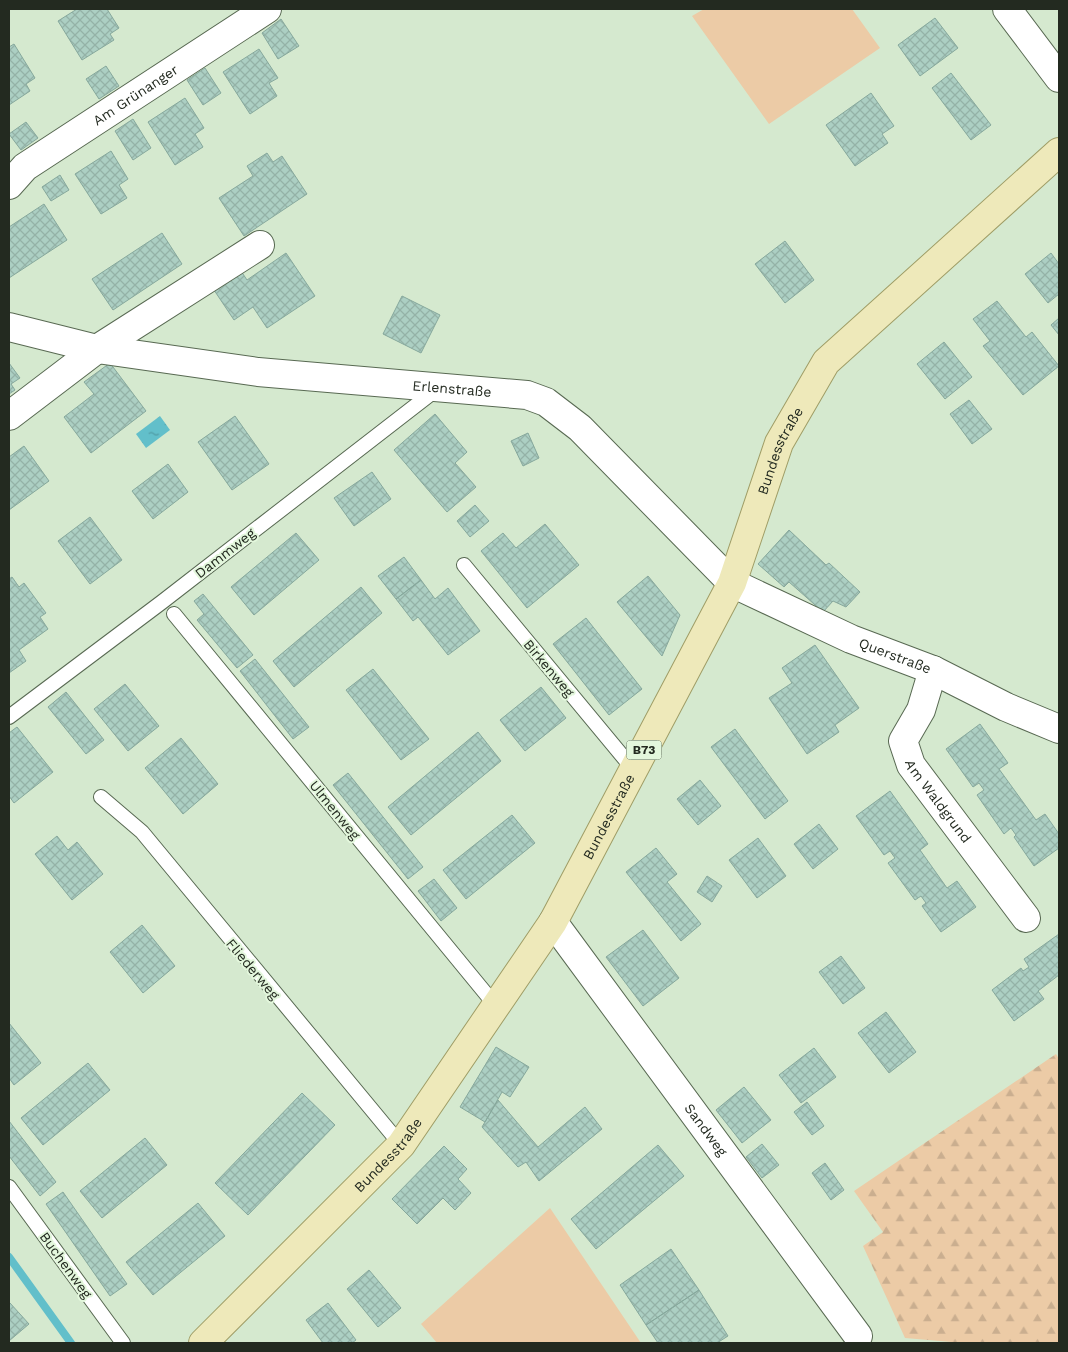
<svg xmlns="http://www.w3.org/2000/svg" width="1068" height="1352" font-family="'Work Sans',sans-serif">
<style>
.green{fill:#eccba6}
.forest{fill:url(#forest-firs)}
.water{fill:url(#water-ripples)}
.lines{fill:none;stroke-linecap:round;stroke-linejoin:round}
.stream{stroke:#62bfca;stroke-width:8}
.building{fill:url(#building-cross-hatch);stroke:#86a89c}
.service-casing{stroke:#586952;stroke-width:16}
.minor-casing{stroke:#586952;stroke-width:30}
.primary-casing{stroke:#9f9d66;stroke-width:30}
.service{stroke:#fff;stroke-width:14}
.minor{stroke:#fff;stroke-width:28}
.primary{stroke:#eee9ba;stroke-width:28}
.labels{text-anchor:middle;dominant-baseline:central;stroke-width:4;stroke-linejoin:round;paint-order:stroke}
.shield{fill:#e3f7dc;stroke:#5d6858;stroke-width:1}
.shield-label{font-size:12px;font-weight:bold;fill:#232a20}
.street-label{font-size:14px;fill:#232a20;stroke:#e3f7dc}
</style>
<defs>
<pattern id="forest-firs" width="22" height="20" patternUnits="userSpaceOnUse" patternTransform="scale(1.25)"><rect width="22" height="20" fill="#eccba6"/><path d="M5 1l3.5 6h-7zM16 11l3.5 6h-7z" fill="#caae8f"/></pattern>
<pattern id="water-ripples" width="26" height="14" patternUnits="userSpaceOnUse" patternTransform="scale(1.25)"><rect width="26" height="14" fill="#62bfca"/><path d="M2 4q2-2 4 0t4 0M15 11q2-2 4 0t4 0" fill="none" stroke="#509ba4"/></pattern>
<pattern id="building-cross-hatch" width="8" height="8" patternUnits="userSpaceOnUse" patternTransform="scale(1.25)"><rect width="8" height="8" fill="#accfc3"/><path d="M0 0l8 8M0 8l8-8" fill="none" stroke="#94b2a7"/></pattern>
</defs>
<rect width="100%" height="100%" fill="#d5e9cf"/>
<path class="green" d="M704,9H852L880,48L769,124L692,16Z
M550,1208L641,1343H437L421,1324Z"/>
<path class="forest" d="M1056,1054L1059,1059V1343H963L905,1338L863,1246L883,1232L854,1191Z"/>
<path class="water" d="M160,416L170,430L146,448L136,434Z"/>
<g class="lines">
<path class="stream" d="M9,1257L71,1343"/>
</g>
<path class="building" d="M77,9H107L119,28L110,34L114,40L82,60L58,21Z
M935,18L958,48L920,76L898,45Z
M281,19L299,46L278,59L262,33Z
M14,44L35,78L26,84L30,91L9,105V47Z
M259,49L278,78L269,83L277,96L250,114L223,72Z
M106,66L119,86L99,99L86,79Z
M205,68L221,93L203,105L187,80Z
M951,73L991,125L971,140L932,88Z
M871,93L894,126L882,134L888,143L855,166L826,125Z
M185,98L204,128L195,134L203,147L175,165L148,122Z
M133,119L151,148L133,160L115,131Z
M26,122L38,138L21,150L9,134Z
M111,151L128,179L119,185L127,198L101,214L75,174Z
M267,153L273,162L282,156L307,194L244,236L219,198L253,176L247,166Z
M60,175L69,190L51,201L42,187Z
M44,204L67,240L9,278V227Z
M162,233L182,264L113,310L92,279Z
M785,241L814,280L785,303L755,264Z
M286,253L315,296L267,328L253,307L234,320L214,290L241,271L247,280Z
M1051,253L1059,264V294L1048,303L1025,274Z
M402,296L440,315L421,353L383,334Z
M997,301L1026,337L1032,332L1059,366L1023,395L983,346L990,341L973,319Z
M1059,318V335L1051,325Z
M944,342L972,377L945,399L917,364Z
M9,363L20,378L11,384L15,390L9,394Z
M110,363L146,411L91,453L64,417L94,394L84,382Z
M969,400L992,429L972,444L950,414Z
M435,414L467,452L455,463L476,487L447,512L394,450Z
M235,416L269,464L232,490L198,442Z
M528,433L539,458L523,466L511,441Z
M24,446L49,481L9,510V457Z
M168,464L188,492L153,519L132,491Z
M372,472L391,499L354,526L334,498Z
M475,505L489,521L470,537L457,521Z
M90,517L122,560L90,584L58,541Z
M545,524L579,565L527,608L481,551L503,533L516,548Z
M789,530L826,565L829,563L860,592L846,607L833,601L823,612L789,582L784,587L758,564Z
M296,533L319,560L254,615L231,587Z
M404,557L421,580L396,599L378,576Z
M648,576L680,615L662,656L617,602Z
M12,577L19,587L24,583L46,613L40,617L48,629L19,650L26,661L9,673V579Z
M421,580L435,599L448,588L480,631L448,655L418,617L413,621L396,599Z
M361,587L382,613L294,687L273,661Z
M203,594L253,655L237,668L197,620L204,614L194,601Z
M586,618L642,689L609,715L553,644Z
M815,645L859,708L835,725L839,732L807,754L769,698L792,683L782,668Z
M255,659L309,727L293,739L240,671Z
M373,669L429,739L401,760L346,690Z
M125,684L159,726L128,751L94,709Z
M541,687L566,718L525,751L500,720Z
M66,692L104,740L86,754L48,707Z
M980,724L1008,763L999,769L1036,820L1045,814L1059,834V848L1034,866L1014,837L1016,835L1011,828L1004,834L977,795L984,790L979,783L973,787L946,749Z
M17,727L53,772L14,803L9,796V733Z
M735,729L788,801L765,819L711,747Z
M478,732L501,761L411,835L388,807Z
M181,738L218,784L183,814L145,768Z
M348,773L423,867L408,879L333,785Z
M700,780L721,806L698,825L677,799Z
M890,791L928,844L920,850L947,888L957,881L976,907L941,932L922,906L926,903L921,896L915,900L888,863L895,858L890,851L884,855L856,816Z
M512,815L535,843L466,899L443,870Z
M819,824L838,849L813,869L794,844Z
M57,836L68,850L77,842L103,874L72,900L35,854Z
M758,838L786,876L757,898L729,860Z
M656,848L677,874L667,882L701,924L681,941L626,872Z
M707,876L722,886L712,902L697,892Z
M434,879L457,908L441,921L418,891Z
M142,925L175,966L143,993L110,952Z
M643,930L679,978L643,1006L606,957Z
M1059,934V975L1038,991L1044,999L1014,1021L992,990L1021,968L1023,971L1029,967L1024,959Z
M841,956L865,988L843,1004L819,972Z
M886,1012L916,1052L889,1073L858,1033Z
M9,1023L41,1063L14,1085L9,1078Z
M496,1047L529,1067L510,1097L502,1092L485,1122L460,1107Z
M814,1048L836,1077L801,1103L779,1075Z
M88,1063L110,1090L43,1145L21,1118Z
M744,1087L771,1120L742,1143L716,1110Z
M302,1093L335,1125L248,1215L215,1183Z
M498,1100L538,1147L585,1107L602,1129L539,1181L526,1162L518,1167L482,1127Z
M807,1102L824,1126L812,1135L794,1112Z
M9,1121L56,1182L40,1196L9,1156Z
M145,1138L167,1165L102,1218L80,1191Z
M762,1144L779,1165L762,1178L746,1157Z
M658,1145L684,1176L596,1249L571,1219Z
M444,1146L467,1169L458,1179L471,1193L455,1210L443,1198L417,1224L392,1199Z
M825,1163L844,1190L831,1200L812,1173Z
M63,1192L127,1284L110,1296L46,1204Z
M198,1203L225,1236L153,1295L126,1262Z
M671,1249L699,1290L646,1325L620,1285Z
M369,1270L401,1308L378,1327L347,1289Z
M699,1290L728,1336L717,1343H658L646,1325Z
M10,1303L29,1324L9,1341V1305Z
M328,1303L356,1340L352,1343H323L306,1320Z"/>
<g class="lines">
<g class="service-casing">
<path id="service" d="M464,565L634,770
M174,614L496,1006
M9,717L162,602L437,389
M101,797L142,832L401,1145
M9,1187L123,1343"/>
</g>
<g class="minor-casing">
<g id="minor">
<path d="M1007,9L1059,78"/>
<path id="s1" d="M9,185L25,167L267,9"/>
<path id="s2" d="M9,327L97,349L258,372L527,395L546,402L580,428L732,583L851,639L933,670L1006,707L1059,729"/>
<path d="M9,416L97,349L260,245"/>
<path id="s3" d="M933,670L921,710L903,741L911,765L1026,918"/>
<path id="s4" d="M553,922L858,1336"/>
</g>
</g>
<g class="primary-casing">
<g id="primary">
<path id="s5" d="M203,1343L401,1145L553,922L732,583L779,443L826,362L1059,152"/>
</g>
</g>
<use href="#service" class="service"/>
<use href="#minor" class="minor"/>
<use href="#primary" class="primary"/>
</g>
<g class="labels">
<rect class="shield" x="626.5" y="740.5" width="35" height="19" rx="4"/>
<g class="shield-label">
<text x="644" y="750">B73</text>
</g>
<g class="street-label">
<text stroke="none"><textPath href="#s1" startOffset="156">Am Grünanger</textPath></text>
<text stroke="none"><textPath href="#s2" startOffset="448">Erlenstraße</textPath></text>
<text stroke="none"><textPath href="#s5" startOffset="1074">Bundesstraße</textPath></text>
<text transform="translate(225 553) rotate(-38)">Dammweg</text>
<text stroke="none"><textPath href="#s2" startOffset="982">Querstraße</textPath></text>
<text transform="translate(549 668) rotate(50)">Birkenweg</text>
<text stroke="none"><textPath href="#s3" startOffset="148">Am Waldgrund</textPath></text>
<text transform="translate(335 810) rotate(51)">Ulmenweg</text>
<text stroke="none"><textPath href="#s5" startOffset="669">Bundesstraße</textPath></text>
<text transform="translate(253 969) rotate(50)">Fliederweg</text>
<text stroke="none"><textPath href="#s4" startOffset="258">Sandweg</textPath></text>
<text stroke="none"><textPath href="#s5" startOffset="264">Bundesstraße</textPath></text>
<text transform="translate(66 1265) rotate(54)">Buchenweg</text>
</g>
</g>
<rect width="1068" height="1352" fill="none" stroke="#232a20" stroke-width="20"/>
</svg>
